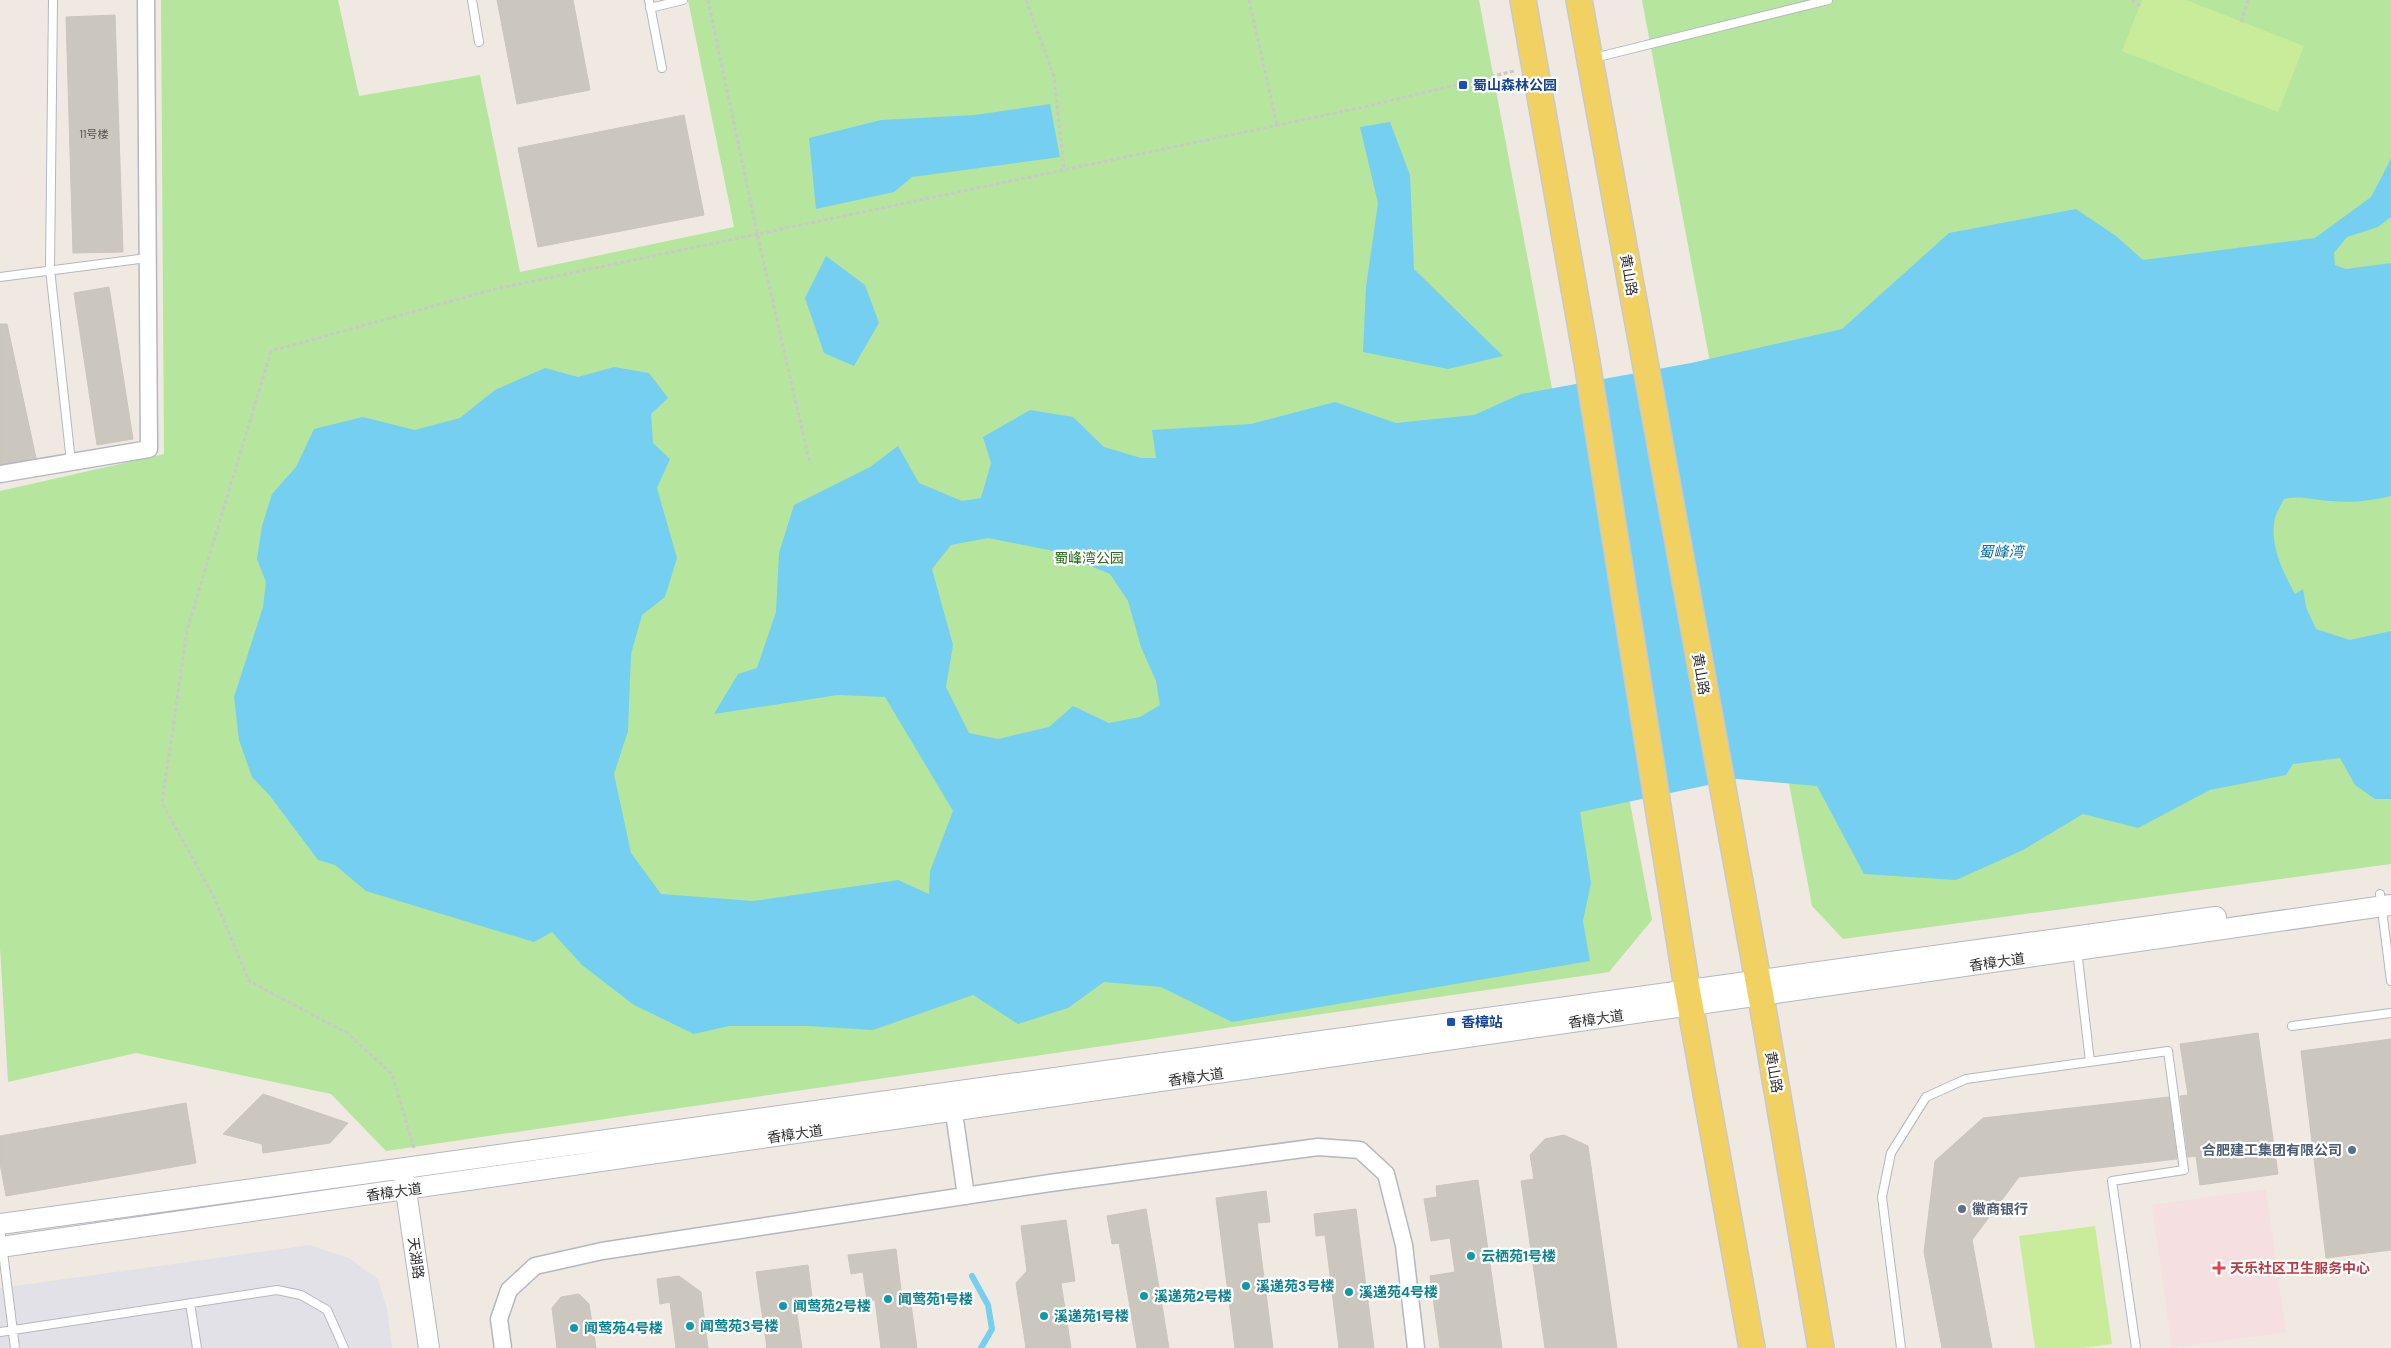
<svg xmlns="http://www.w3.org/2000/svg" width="2391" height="1348" font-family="'DM Sans','Noto Sans SC',sans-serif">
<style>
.industrial{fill:#e3e1e8}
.medical{fill:#f5dfe0}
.green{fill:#b6e59e}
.pitch{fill:#c9ec9a}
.water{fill:#75cff0;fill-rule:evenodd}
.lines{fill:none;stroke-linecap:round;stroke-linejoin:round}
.stream{stroke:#75cff0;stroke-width:6}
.building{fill:#cbc7bf;stroke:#cbc5ba}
.service-casing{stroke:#b4b7c1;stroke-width:10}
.minor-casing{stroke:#b4b7c1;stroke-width:19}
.tertiary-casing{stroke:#b4b7c1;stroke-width:22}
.primary-casing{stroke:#c9c9c9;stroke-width:28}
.path{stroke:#c9c9c9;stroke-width:3;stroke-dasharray:4 2.5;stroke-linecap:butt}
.service{stroke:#fff;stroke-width:8}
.minor{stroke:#fff;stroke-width:16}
.tertiary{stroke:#fff;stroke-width:20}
.primary{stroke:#f2d163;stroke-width:25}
.transit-dot{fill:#1a4fb4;stroke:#fff;stroke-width:2}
.service-dot{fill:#5c6f8a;stroke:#fff;stroke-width:2}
.culture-dot{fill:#0f9aa8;stroke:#fff;stroke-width:2}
.health-dot{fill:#e0444e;stroke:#fff;stroke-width:2}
.labels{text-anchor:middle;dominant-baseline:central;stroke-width:4.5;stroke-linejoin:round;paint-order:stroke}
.number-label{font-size:11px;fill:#555452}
.transit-label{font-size:14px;font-weight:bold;fill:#164399;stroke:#fff;text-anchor:start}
.street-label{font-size:14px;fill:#2e2e2e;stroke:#fff}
.park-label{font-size:14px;fill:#2c6e1b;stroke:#fff}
.service-label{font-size:14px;font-weight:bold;fill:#4e5e75;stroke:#fff;text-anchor:end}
.culture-label{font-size:14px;font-weight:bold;fill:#0d838f;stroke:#fff;text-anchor:start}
.health-label{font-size:14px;font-weight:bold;fill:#be3a42;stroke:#fff;text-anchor:start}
.water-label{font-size:15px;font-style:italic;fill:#0d6fa3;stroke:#fff}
</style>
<rect width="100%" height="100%" fill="#efe9e1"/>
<path class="industrial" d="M310,1245L349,1258L378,1279L387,1309L392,1348H0V1288Z"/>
<path class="medical" d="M2266,1189L2286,1332L2172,1348L2152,1205Z"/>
<path class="green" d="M161,0H338L359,96L480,75L520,272L734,227L688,0H1479L1652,920L1609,972L386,1151L331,1094L136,1053L8,1082L0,948V491L164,454Z
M1642,0H2391V864L1843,939L1812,906Z"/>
<path class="pitch" d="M2142,0H2186L2304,46L2278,112L2122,51Z
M2095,1226L2112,1344L2083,1348H2035L2019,1236Z"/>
<path class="water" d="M1050,104L1060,157L912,177L894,192L816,209L809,138L881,120L975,115Z
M1390,122L1410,175L1414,269L1503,356L1448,369L1363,352L1366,287L1378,203L1360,127Z
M2391,159V217L2378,227L2347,237L2334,253L2335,265L2346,269L2391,263V496C2370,501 2352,503 2330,501C2313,500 2300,495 2284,499C2281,505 2277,511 2275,518C2269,544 2283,572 2295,594L2303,589L2306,607L2316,629L2350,640L2391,631V799H2375L2355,785L2340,758L2293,764L2286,775L2210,790L2138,828L2083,814L2023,850L1956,880L1864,874L1817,786L1737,779L1580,812L1591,883L1583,921L1590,961L1232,1022L1161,987L1104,982L1068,1008L1018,1024L973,995L873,1030L809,1026H729L694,1034L634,1005L582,965L552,932L534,942L366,891L335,865L318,860L270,796L252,777L239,740L234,697L263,607L266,582L257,559L262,526L272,494L296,467L314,429L363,417L415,430L460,418L495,390L545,368L578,377L614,367L649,373L668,398L651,414L653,443L670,459L657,488L677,558L665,597L642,615L631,654L628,731L614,774L631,853L661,894L753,901L898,880L929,894L930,871L953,811L885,697L838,695L714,714L738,674L757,668L776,612L779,553L794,505L870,467L898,446L919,483L962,501L981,498L991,463L983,437L1030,410L1073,417L1104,447L1141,458H1156L1152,430L1251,424L1335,402L1396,423L1474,415L1521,394L1691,363L1842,329L1949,233L2076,209L2116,236L2143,260L2315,238L2371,197ZM988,538L1054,551L1110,574L1128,601L1141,647L1156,681L1160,705L1140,717L1109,723L1073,706L1049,727L998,739L969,733L946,687L953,645L932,569L951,545Z
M826,256L865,285L879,323L854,366L824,353L805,298Z"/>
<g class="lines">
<path class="stream" d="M972,1276L988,1305L992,1329L981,1348"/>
</g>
<path class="building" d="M497,0H573L590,90L517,104Z
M115,15L123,252L73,253L66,17Z
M684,115L704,215L538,247L518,148Z
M109,287L133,439L97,445L74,293Z
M0,324H7L36,458L0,464Z
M2258,1033L2278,1174L2200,1185L2196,1156L2188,1157L2180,1096L2188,1095L2180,1044Z
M2391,1039V1250L2326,1258L2301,1051Z
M263,1094L348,1123L330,1143L263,1153L262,1144L223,1134Z
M2169,1097L2177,1159L2019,1177L1972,1240L1992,1348H1942L1924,1252L1935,1161L1983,1118Z
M186,1103L196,1163L6,1196L0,1163V1136Z
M1564,1135L1588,1146L1617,1348H1545L1521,1181L1534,1179L1530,1155L1545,1139Z
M1478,1180L1502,1348H1440L1430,1276L1455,1272L1450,1238L1431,1241L1424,1199L1437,1197L1436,1186Z
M1266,1191L1270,1222L1257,1223L1273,1348H1235L1216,1198Z
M1146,1209L1169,1348H1137L1119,1243L1112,1244L1107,1216Z
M1356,1209L1374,1348H1339L1325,1235L1316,1236L1314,1214Z
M1066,1220L1075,1281L1061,1283L1071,1348H1026L1016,1283L1027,1271L1021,1226Z
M896,1249L902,1298L910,1297L917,1348H881L875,1300L867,1301L863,1272L851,1274L848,1255Z
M808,1265L813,1305L796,1308L802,1348H767L756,1272Z
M679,1276L701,1292L708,1348H676L670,1302L660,1304L657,1279Z
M579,1294L589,1304L596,1348H557L552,1308L561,1297Z"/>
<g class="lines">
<g class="service-casing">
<path id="service" d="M53,0L50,269L71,462
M472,0L479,42
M649,0L662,68
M650,8L683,0
M1594,58L1828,0
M0,277L147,258
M2380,894L2391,981
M2077,950L2090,1062
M2292,1026L2391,1013
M0,1228L15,1348
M190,1303L197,1348
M0,1332L277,1290L301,1295L327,1310L344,1348
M1901,1348L1882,1197L1891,1153L1926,1097L1966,1079L2168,1051L2184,1170L2112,1181L2136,1348"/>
</g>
<g class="minor-casing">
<path id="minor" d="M0,474L149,449L146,0
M952,1099L966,1196
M503,1348L499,1319L509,1290L535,1266L602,1251L1050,1183L1318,1147L1360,1150L1386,1174L1404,1245L1416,1348"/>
</g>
<g class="tertiary-casing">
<path id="tertiary" d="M404,1177L429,1348
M0,1224L2216,917
M0,1247L2391,905"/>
</g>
<g class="primary-casing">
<path id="primary" d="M1523,0L1587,362L1687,988L1752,1348
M1579,0L1761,997L1821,1348"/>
</g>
<path class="path" d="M708,0L757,233L810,464
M1026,0L1054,76L1064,170
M1249,0L1277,125
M2132,0L2140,6
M2241,22L2248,0
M414,1148L392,1074L347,1033L249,981L214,897L162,803L187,630L271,351L495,289L1364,107L1514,71"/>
<use href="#service" class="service"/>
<use href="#minor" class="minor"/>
<use href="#tertiary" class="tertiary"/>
<use href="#primary" class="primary"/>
</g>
<g class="transit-dot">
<rect x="1458" y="80" width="10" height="10" rx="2.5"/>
<rect x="1446" y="1017" width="10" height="10" rx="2.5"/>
</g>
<g class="service-dot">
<circle cx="2352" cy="1150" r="5"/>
<circle cx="1962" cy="1209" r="5"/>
</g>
<g class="culture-dot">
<circle cx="1471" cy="1256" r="5"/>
<circle cx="1246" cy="1286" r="5"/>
<circle cx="1349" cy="1292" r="5"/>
<circle cx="1144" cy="1296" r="5"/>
<circle cx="888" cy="1299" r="5"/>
<circle cx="783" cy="1306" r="5"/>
<circle cx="1044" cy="1316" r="5"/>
<circle cx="690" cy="1326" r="5"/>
<circle cx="574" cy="1328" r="5"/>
</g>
<path class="health-dot" d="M2216.5 1260.5h5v5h5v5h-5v5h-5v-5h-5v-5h5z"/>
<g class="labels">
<g class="number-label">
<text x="94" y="134">11号楼</text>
</g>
<g class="transit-label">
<text x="1473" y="85">蜀山森林公园</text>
<text x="1461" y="1022">香樟站</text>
</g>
<g class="street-label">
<text transform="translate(1629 275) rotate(80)">黄山路</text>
<text transform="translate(1701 674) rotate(80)">黄山路</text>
<text transform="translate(1997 962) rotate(-8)">香樟大道</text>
<text transform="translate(1596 1019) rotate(-8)">香樟大道</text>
<text transform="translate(1774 1072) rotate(80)">黄山路</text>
<text transform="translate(1196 1077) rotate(-8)">香樟大道</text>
<text transform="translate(795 1134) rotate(-8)">香樟大道</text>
<text transform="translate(394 1192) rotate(-8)">香樟大道</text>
<text transform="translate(416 1258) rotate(82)">天湖路</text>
</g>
<g class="park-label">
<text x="1089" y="558">蜀峰湾公园</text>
</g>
<g class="service-label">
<text x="2342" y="1150">合肥建工集团有限公司</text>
<text x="1972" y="1209" text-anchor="start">徽商银行</text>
</g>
<g class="culture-label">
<text x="1481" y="1256">云栖苑1号楼</text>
<text x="1256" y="1286">溪递苑3号楼</text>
<text x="1359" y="1292">溪递苑4号楼</text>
<text x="1154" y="1296">溪递苑2号楼</text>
<text x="898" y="1299">闻莺苑1号楼</text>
<text x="793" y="1306">闻莺苑2号楼</text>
<text x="1054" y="1316">溪递苑1号楼</text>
<text x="700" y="1326">闻莺苑3号楼</text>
<text x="584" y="1328">闻莺苑4号楼</text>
</g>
<g class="health-label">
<text x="2230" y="1268">天乐社区卫生服务中心</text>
</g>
<g class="water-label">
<text x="2001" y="552">蜀峰湾</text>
</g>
</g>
</svg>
